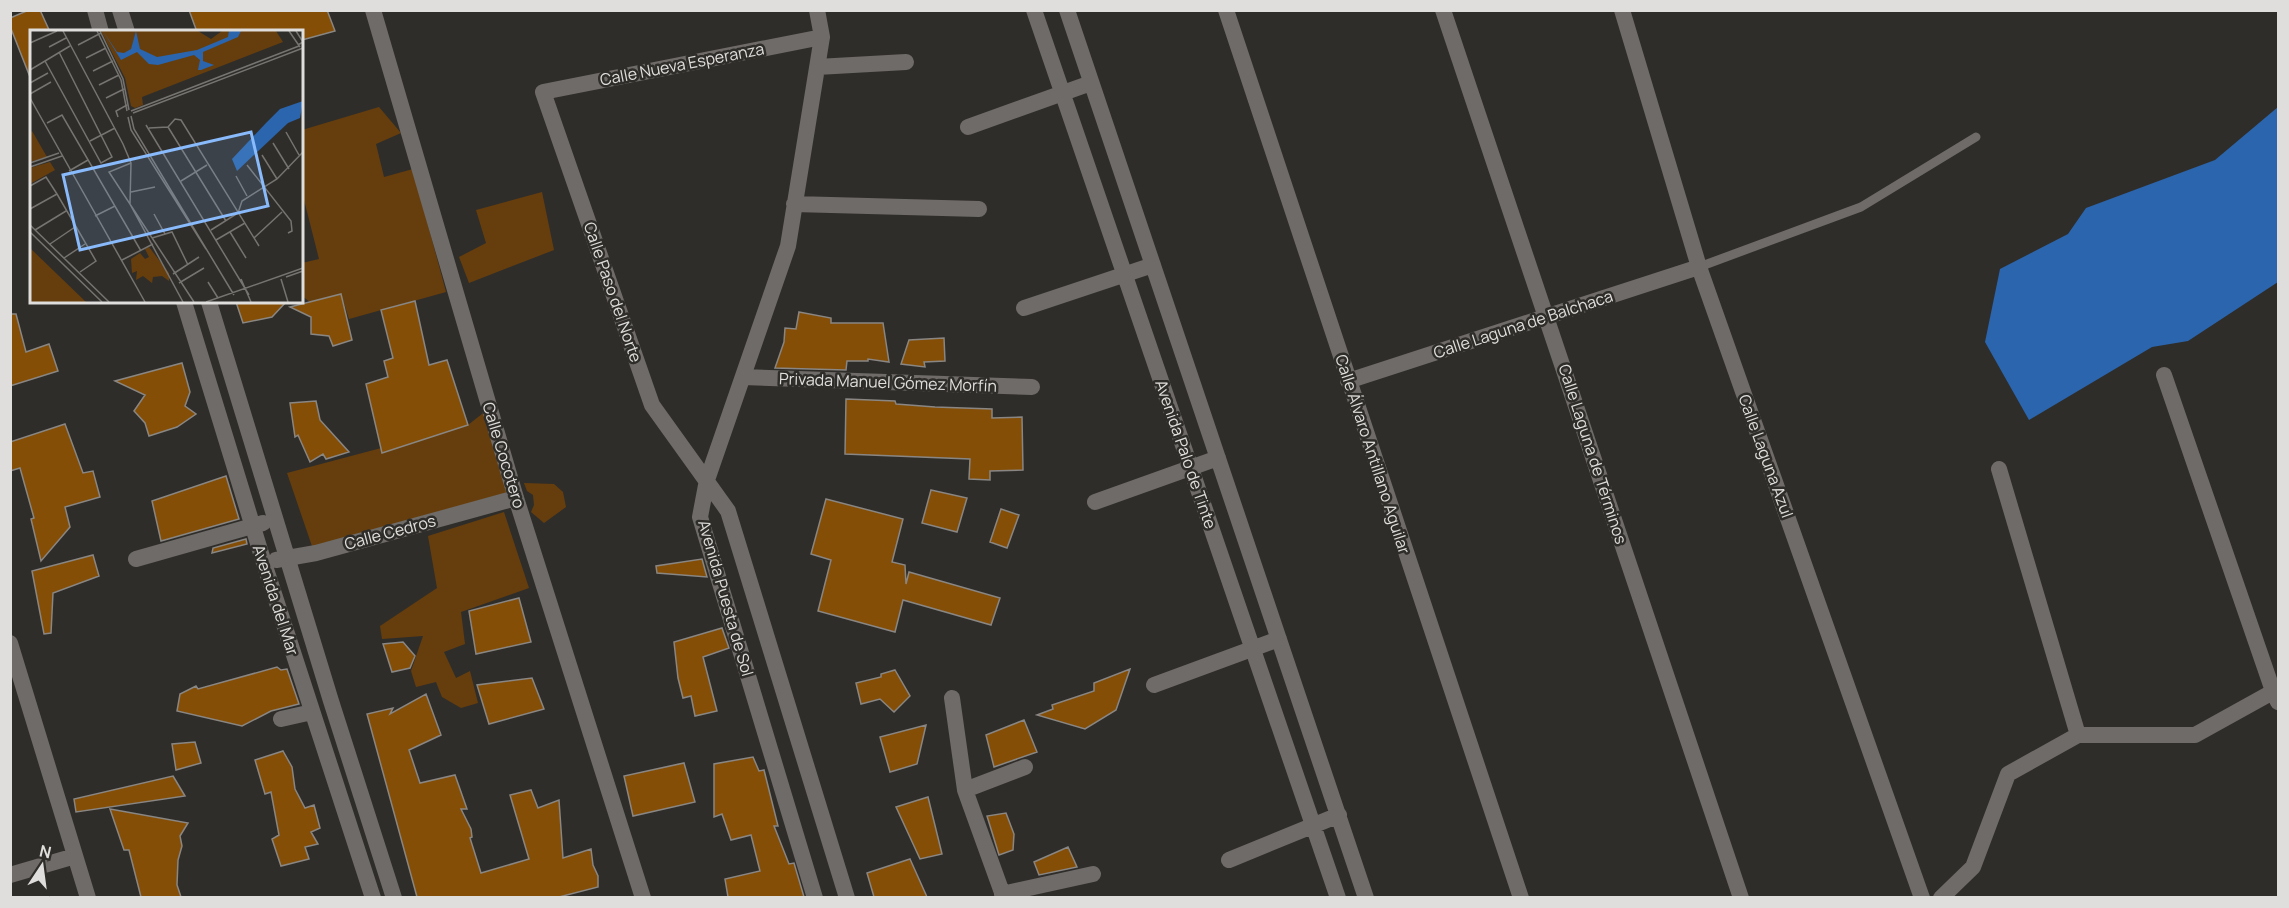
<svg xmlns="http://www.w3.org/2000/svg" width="2289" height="908" font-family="Manrope,sans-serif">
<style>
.green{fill:#663e0d}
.water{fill:#2b65ad}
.building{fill:#844e06;stroke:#898683;stroke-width:1.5}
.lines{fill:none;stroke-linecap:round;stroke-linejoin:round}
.service{stroke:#6e6b68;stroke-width:9}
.minor{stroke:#6e6b68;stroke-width:16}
.labels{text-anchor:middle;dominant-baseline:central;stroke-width:5;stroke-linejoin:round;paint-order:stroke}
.street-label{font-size:16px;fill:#e0dedc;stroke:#2f2d2a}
.inset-road{fill:none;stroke:#767471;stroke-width:1.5}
.view{fill:#88bafc;fill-opacity:0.15;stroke:#88bafc;stroke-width:3}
.inset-edge{fill:none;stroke:#e0dedc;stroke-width:3}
</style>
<rect width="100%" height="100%" fill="#2f2d2a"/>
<path class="green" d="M379,107L401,133L376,144L384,177L413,169L446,292L349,319L341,294L310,302L302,296V263L319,259L302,192V130Z
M542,192L554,250L469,283L459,257L486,243L476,210Z
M487,410L515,498L314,552L287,473L468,425Z
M524,483L554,484L563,492L566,507L544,523L531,512L534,505L533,495L527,491Z
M504,512L529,588L461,612L465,644L444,652L456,678L470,671L478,703L461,708L442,697L436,682L416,687L411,671L423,636L382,639L380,626L437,588L428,536Z"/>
<path class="water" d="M2278,107V282L2188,341L2152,347L2029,420L1985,342L2000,269L2068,234L2086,208L2215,160Z"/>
<path class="building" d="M29,10H40L50,32H32V77H30L10,26V18Z
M189,10H327L335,31L302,40V32H197Z
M341,294L352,340L333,346L329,336L311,334V317L290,307Z
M415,301L429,365L447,360L468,425L382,453L366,384L388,377L384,361L393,358L381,310Z
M236,302H286L272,317L243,323Z
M799,312L831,318V323H883L889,362L868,359V361H847L846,370L775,368L784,342L785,328L796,329Z
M10,314H16L26,352L49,344L58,371L10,386Z
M944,338L945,361L924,362L925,367L901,364L909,340Z
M182,363L190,392L185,406L196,414L177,427L149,436L145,423L134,411L145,395L115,381Z
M846,399L895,401L896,404L935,407L992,409V418L1022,417L1023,470L990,471V480L969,479L970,459L845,454Z
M316,401L320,420L349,452L326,459L323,454L310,462L298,435L295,437L290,403Z
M65,424L83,473L93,471L100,497L65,507L70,527L41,561L31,519L34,518L20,468L10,471V442Z
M226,476L239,519L161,541L152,501Z
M931,490L967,498L957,532L922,523Z
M826,499L903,519L892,562L905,565L906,584L909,572L1000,598L991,625L903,600L895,632L818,611L831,560L811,554Z
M1001,509L1019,515L1007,548L990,542Z
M246,539L247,544L212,553L213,548Z
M93,555L99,576L53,593L51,633L44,634L32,571Z
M702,559L707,577L657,573L656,566Z
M519,598L531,642L476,654L469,611Z
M722,628L729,648L703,657L717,711L695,716L691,696L683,698L678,678L674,642Z
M403,642L415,656L410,668L392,672L383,644Z
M277,667L281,670L287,669L299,704L271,711L242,726L177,711L180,694L196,686L198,689Z
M1130,669L1116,710L1085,729L1037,715L1053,709L1052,705L1094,691V683Z
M895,670L910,696L894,712L880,699L861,704L856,683L881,677V674Z
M532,678L544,709L489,724L477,685Z
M426,694L441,735L409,750L420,783L455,775L467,809H461L471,829L472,837L470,838L481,873L529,859L510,795L531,790L538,808L559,800L563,858L591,849L593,865L598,876V887L559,897H417L367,714L393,708L390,714Z
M1024,720L1037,752L994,767L986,735Z
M926,725L917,764L890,772L880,737Z
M195,742L201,763L176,770L172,744Z
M283,751L292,767L295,789L305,808L314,805L320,828L311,832L318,844L305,847L309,859L281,866L272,839L279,835L271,792L265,794L255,760Z
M753,757L759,771L764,770L778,826H774L789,864L794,863L804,897H728L725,879L760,871L751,835L731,840L722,814L714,817V764Z
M684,763L695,802L633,816L624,776Z
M173,776L185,796L76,812L74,799Z
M928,797L942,854L920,859L896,807Z
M110,809L188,823L180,836L182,846L178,860L177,885L181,897H141L129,850H124Z
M1006,813L1014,834L1013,850L999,855L987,816Z
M1068,847L1077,867L1039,875L1034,862Z
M910,859L927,897H874L867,873Z"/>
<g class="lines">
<path class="service" d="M1699,267L1861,207L1976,137"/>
<path class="minor" d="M95,10L101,32
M120,10L127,32
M373,10L516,498L643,898
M1034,10L1338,898
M1067,10L1366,898
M1226,10L1521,898
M1443,10L1741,898
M1622,10L1699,267L1922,898
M822,37L543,92L652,405L728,511L847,898
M817,67L906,62
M968,127L1091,83
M794,204L979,209
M184,302L264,563L373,898
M209,302L331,701L394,898
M1024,308L1153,265
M2164,375L2273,691L2278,702
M743,377L1032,387
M1348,381L1699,267
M1999,469L2078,735
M1095,502L1218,458
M136,559L263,523
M276,560L316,553L516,498
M10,643L88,898
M1154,685L1279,639
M952,698L965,790L1004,898
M281,719L312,712
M965,790L1025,767
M1229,860L1339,815
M10,875L75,856
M1002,894L1093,874
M815,898L700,517L707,480L788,246L822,37L817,10
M1941,898L1973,867L2008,774L2078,735H2195L2278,689"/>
</g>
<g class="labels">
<g class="street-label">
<text transform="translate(682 64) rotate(-11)">Calle Nueva Esperanza</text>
<text transform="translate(613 292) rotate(71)">Calle Paso del Norte</text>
<text transform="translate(1523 324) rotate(-18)">Calle Laguna de Balchaca</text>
<text transform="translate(888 382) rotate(2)">Privada Manuel Gómez Morfín</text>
<text transform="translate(1186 454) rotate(71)">Avenida Palo de Tinte</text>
<text transform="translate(1373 454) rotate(72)">Calle Álvaro Antillano Aguilar</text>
<text transform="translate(1593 454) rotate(72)">Calle Laguna de Términos</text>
<text transform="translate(504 455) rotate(73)">Calle Cocotero</text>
<text transform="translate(1766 456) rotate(70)">Calle Laguna Azul</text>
<text transform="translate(390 532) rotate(-15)">Calle Cedros</text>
<text transform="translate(726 598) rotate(74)">Avenida Puesta de Sol</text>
<text transform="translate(276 600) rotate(72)">Avenida del Mar</text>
</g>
</g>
<g transform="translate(30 30)">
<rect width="273" height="273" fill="#2f2d2a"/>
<path d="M71,1H168L181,9L192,1H246L253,12L112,67L113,75L105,78L101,76L95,48ZM2,101L17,127L0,132V103ZM20,132L25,140L0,154V138ZM119,217L139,243V251L132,246L123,247L122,253L113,246L106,250L107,241L102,243L101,229L110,223L115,229L119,227L115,219ZM0,218L56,272H0Z" fill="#663e0d"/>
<path d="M73,1L87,22L94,23L101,19L106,1L110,19L127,27L167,20L198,7L199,1H211L208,7L173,22V31L184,35L171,40H168L170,30L164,25L128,35L119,34L107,22L91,30ZM273,71L270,88L258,93L207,141L202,129L236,93L250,79Z" fill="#2b65ad"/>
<path class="inset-road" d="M33,1L93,114L101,133L100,174L153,272M67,1L91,50L97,81M70,1L93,49L99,80M259,1L270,17M266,1L273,12L268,15M0,13L27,1M48,15L71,3M19,17L36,8M56,28L76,18M15,31L71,133L82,127L29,22M0,40L40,16M63,41L83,31M0,53L18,43M69,55L89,45M0,64L21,52M0,68L115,272M76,68L94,59M101,81L269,16M103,83L273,18M101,86L104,99L204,265M88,87L86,81L97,75M98,87L101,100L176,219M17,93L32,85L111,221M116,95L219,265M138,97L145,89L151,90L229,216M138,97L196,191M119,98L138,97M256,102L269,125M60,111L85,98M243,113L259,139M232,125L247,149M0,133L29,123M101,133L79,142L164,272M217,135L261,191L262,201L258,203M0,137L32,126M39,141L58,130M206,146L217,166M151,151L177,135M0,156L16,147L27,164L66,231L50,242M101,162L125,157M0,179L27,164M124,184L135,204M65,186L85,176M0,195L79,272M5,200L36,181M181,200L208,183L212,171L247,149L273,122M0,202L72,272M200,202L216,228M122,208L142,202L158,235M224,208L252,182M186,210L215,193M20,214L45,197M34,228L55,214M92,230L123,214M143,244L169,227M256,247L273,241M211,249L221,272M251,249L258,272M178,252L188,268M149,253L174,238M176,272L273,238"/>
<path class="view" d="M221,102L238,176L50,220L33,145Z"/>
<rect width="273" height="273" class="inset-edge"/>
</g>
<rect width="2289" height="908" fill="none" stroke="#e0dedc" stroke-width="24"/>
<g transform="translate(42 866) rotate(13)" stroke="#2f2d2a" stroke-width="4.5" paint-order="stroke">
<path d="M0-4.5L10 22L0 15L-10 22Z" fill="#e0dedc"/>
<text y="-9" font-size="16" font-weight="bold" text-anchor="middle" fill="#e0dedc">N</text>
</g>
</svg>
